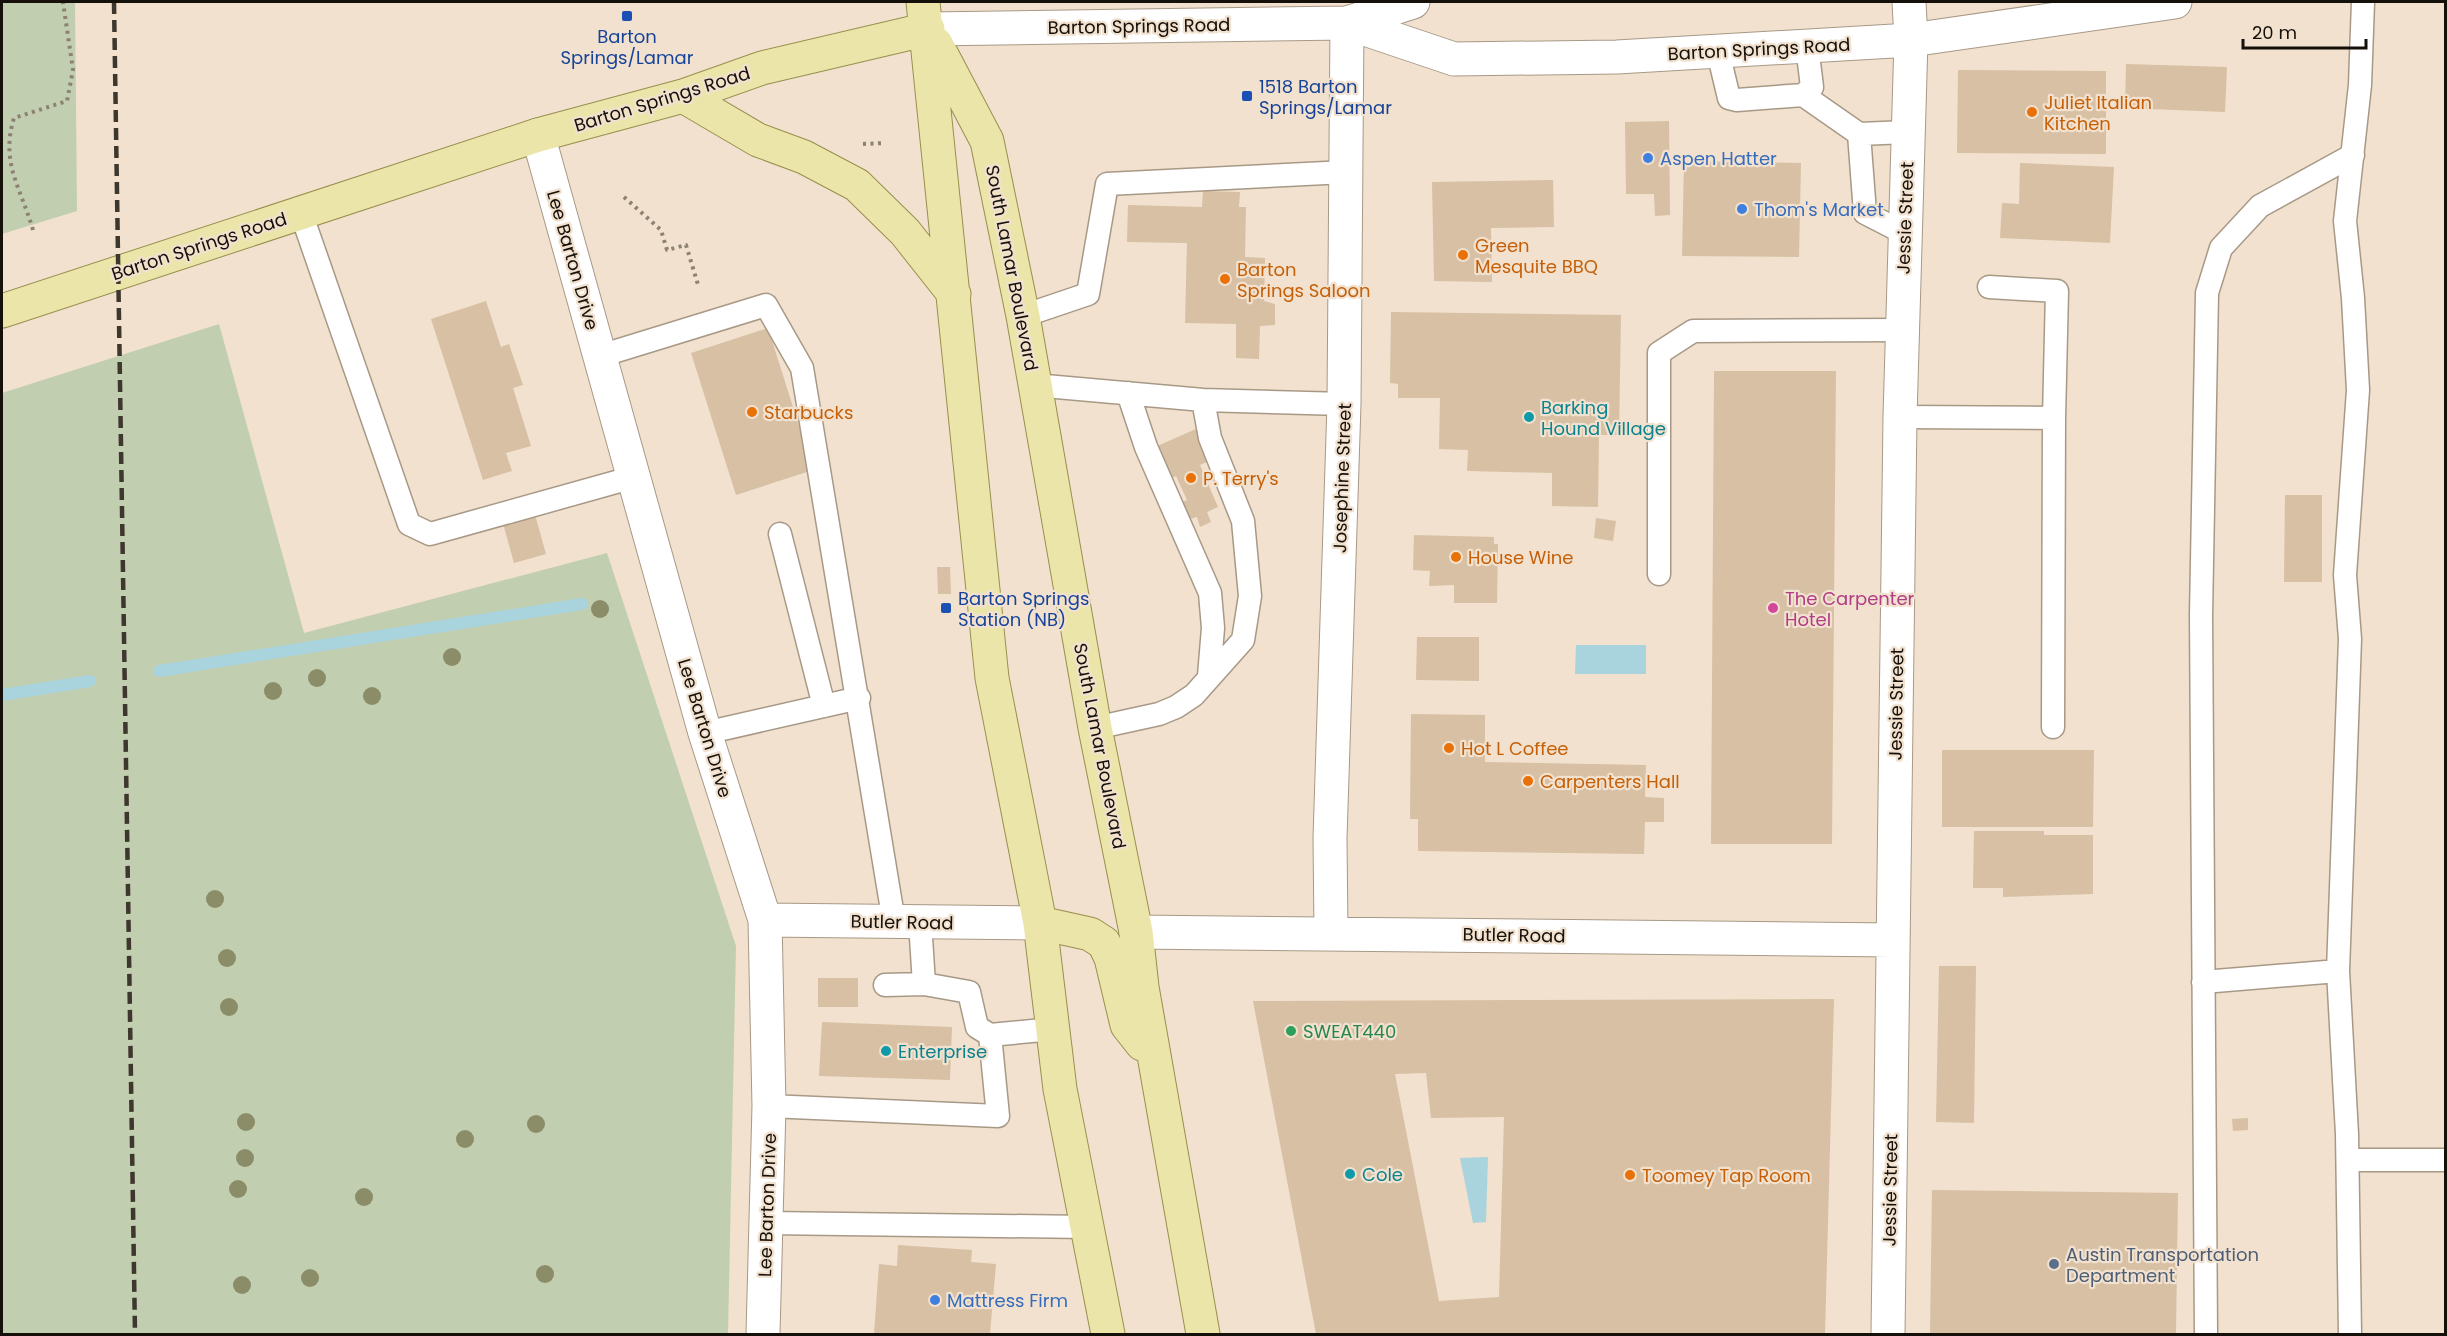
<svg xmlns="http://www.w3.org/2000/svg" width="2447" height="1336" font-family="Poppins,sans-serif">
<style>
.green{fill:#c2ceb0}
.water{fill:#a9d3dd}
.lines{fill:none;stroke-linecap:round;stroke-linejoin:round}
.stream{stroke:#a9d3dd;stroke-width:12}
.building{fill:#d7c0a4;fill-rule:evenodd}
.service-casing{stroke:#a89987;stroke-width:25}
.minor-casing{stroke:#a89987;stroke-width:35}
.secondary-casing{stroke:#a89987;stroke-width:35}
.primary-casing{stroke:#988f4d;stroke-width:35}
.path{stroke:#8c8274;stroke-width:4;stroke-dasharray:3 4.5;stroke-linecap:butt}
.service{stroke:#fff;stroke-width:22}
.minor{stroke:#fff;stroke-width:33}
.secondary{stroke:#fff;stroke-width:33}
.primary{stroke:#ebe5aa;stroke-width:33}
.rail{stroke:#3e372d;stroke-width:4.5;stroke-dasharray:12 6;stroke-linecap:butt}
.tree{fill:#8b8d69}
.transit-dot{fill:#1a4fb4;stroke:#f1e1ce;stroke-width:2}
.food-dot{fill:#e8710a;stroke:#f1e1ce;stroke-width:2}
.shop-dot{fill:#3f7fe0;stroke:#f1e1ce;stroke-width:2}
.culture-dot{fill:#0f9aa8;stroke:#f1e1ce;stroke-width:2}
.hotel-dot{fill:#d1479c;stroke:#f1e1ce;stroke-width:2}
.leisure-dot{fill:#2e9e5b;stroke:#f1e1ce;stroke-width:2}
.service-dot{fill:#5c6f8a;stroke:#f1e1ce;stroke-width:2}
.labels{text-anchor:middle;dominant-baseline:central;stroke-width:4.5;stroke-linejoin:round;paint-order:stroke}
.street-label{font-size:18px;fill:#151009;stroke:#f1e1ce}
.transit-label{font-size:18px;fill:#164399;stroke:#f1e1ce;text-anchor:start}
.food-label{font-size:18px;fill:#c56008;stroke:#f1e1ce;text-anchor:start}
.shop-label{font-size:18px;fill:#366cbe;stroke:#f1e1ce;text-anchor:start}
.culture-label{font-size:18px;fill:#0d838f;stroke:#f1e1ce;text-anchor:start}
.hotel-label{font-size:18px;fill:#b23c85;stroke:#f1e1ce;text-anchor:start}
.leisure-label{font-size:18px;fill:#27864d;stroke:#f1e1ce;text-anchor:start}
.service-label{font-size:18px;fill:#4e5e75;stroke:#f1e1ce;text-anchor:start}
</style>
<rect width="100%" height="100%" fill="#f1e1ce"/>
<path class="green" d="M2,2H75L77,211L2,234Z
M219,324L304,633L607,553L736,946L728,1334H2V393Z"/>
<path class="water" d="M1576,645H1646V674H1575Z
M1488,1157L1486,1222L1473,1223L1460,1158Z"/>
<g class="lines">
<path class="stream" d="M159,671L582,604
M2,695L90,681"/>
</g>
<path class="building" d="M2126,64L2227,67L2225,112L2125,108Z
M1958,70L2106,71V154L1957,153Z
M1669,121L1670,215L1655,216L1654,194H1626L1625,122Z
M1684,161L1801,163L1799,257L1682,256Z
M2020,163L2114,167L2110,243L2000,238L2002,203L2019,204Z
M1553,180L1554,227L1491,228L1492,282L1434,281L1432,182Z
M1203,191L1240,192L1239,207H1246L1245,257L1265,258L1264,301L1275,304V325L1260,326L1259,359L1236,358V324L1185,323L1187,243L1127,242L1128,205L1202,207Z
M486,301L501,347L509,344L523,385L513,388L531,446L506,453L512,471L483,480L431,319Z
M1391,312L1621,315L1619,435H1599L1598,507L1552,506V473L1467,471L1468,450L1439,449L1440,398H1398V384L1390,383Z
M768,328L813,470L736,495L691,353Z
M1714,371H1836L1832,844H1711Z
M1198,428L1213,459L1200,465L1218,507L1207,512L1211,522L1200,527L1197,517L1190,519L1182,502L1187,500L1176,476L1167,480L1153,448Z
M2285,495H2322V582H2284Z
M534,511L546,554L514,563L502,520Z
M1596,518L1616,521L1613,541L1594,538Z
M1414,535L1494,537V544H1498L1497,603H1454V585L1429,586L1430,571L1413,570Z
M937,567H950L951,594H938Z
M1417,637H1479V681L1416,680Z
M1411,714L1485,715V762L1646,765L1645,797L1664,798V822H1645L1644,854L1418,851V819H1410Z
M1942,750H2094L2093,827H1942Z
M1974,831H2044V835H2093V894L2003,897V888H1973Z
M1939,966H1976L1974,1123L1936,1122Z
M818,978H858V1007H818Z
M1834,999L1825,1334H1316L1253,1001ZM1426,1073L1431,1118L1504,1117L1499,1297L1439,1301L1395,1074Z
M822,1022L952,1027L950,1080L819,1076Z
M2248,1118V1130L2233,1131L2232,1119Z
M1932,1190L2178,1193L2176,1334H1930Z
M898,1245L972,1250L971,1262L996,1264L990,1334H874L879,1264L897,1266Z"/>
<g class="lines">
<g class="service-casing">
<path id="service" d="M1718,52L1729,98L1737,100L1803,95L1812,87L1807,46
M1803,95L1859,134L1907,132
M1859,134L1865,213L1904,233
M301,213L409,524L430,534L634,477
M1023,316L1088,294L1107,184L1346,172
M600,356L766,305L802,368L894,922
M1034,385L1203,400L1344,404
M1128,393L1146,447L1210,593L1213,628L1209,676
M1900,417L2054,418L2057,291L1989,287
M780,534L824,706
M1659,574V353L1693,331L1902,330
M2053,727L2054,418
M1095,728L1159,714L1176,707L1194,695L1243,640L1250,596L1243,521L1210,438L1203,400
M705,733L859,698
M920,922L924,984L969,992L977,1027L990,1035
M2203,982L2338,971
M885,985L924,984
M769,1106L998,1116L990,1035L1053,1029
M2348,1160H2446
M766,1223L1087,1227
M2206,1334L2201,615L2207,293L2221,248L2260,206L2353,155
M2350,1334L2347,1134L2338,971L2350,639L2345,575L2358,390L2353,298L2345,221L2360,85L2363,2"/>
</g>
<g class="minor-casing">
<path id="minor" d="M538,135L705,733L765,920L769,1106L763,1334
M765,920L1040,923
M1136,932L1893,940
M1331,933L1330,838L1344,404L1347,23
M1888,1334L1900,417L1911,40L1909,2"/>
</g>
<g class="secondary-casing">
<path id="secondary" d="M1347,23L1413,2
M928,29L1347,23L1454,59L1617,57L1911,40L2175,2"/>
</g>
<g class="primary-casing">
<path id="primary" d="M923,2L992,678L1040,923L1060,1089L1108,1334
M936,44L987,141L1023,316L1095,728L1136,932L1142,987L1203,1334
M683,96L758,140L804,157L857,185L905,232L954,294
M2,311L538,135L683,96L762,68L928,29
M1040,923L1090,934L1104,943L1111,958L1127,1025L1142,1044"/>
</g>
<path class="path" d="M863,144L884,143
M624,197L661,230L667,250L686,245L699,288
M33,230C21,188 0,163 14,118L67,101L73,70L63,2"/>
<use href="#service" class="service"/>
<use href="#minor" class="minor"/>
<use href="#secondary" class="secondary"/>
<use href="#primary" class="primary"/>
<path class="rail" d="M114,2L135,1334"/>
</g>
<g class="tree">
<circle cx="600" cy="609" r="9"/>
<circle cx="452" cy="657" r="9"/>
<circle cx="317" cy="678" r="9"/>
<circle cx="273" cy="691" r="9"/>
<circle cx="372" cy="696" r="9"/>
<circle cx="215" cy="899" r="9"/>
<circle cx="227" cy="958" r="9"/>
<circle cx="229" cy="1007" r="9"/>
<circle cx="246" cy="1122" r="9"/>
<circle cx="536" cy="1124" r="9"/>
<circle cx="465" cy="1139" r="9"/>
<circle cx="245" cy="1158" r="9"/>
<circle cx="238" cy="1189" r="9"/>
<circle cx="364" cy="1197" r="9"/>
<circle cx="545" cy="1274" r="9"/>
<circle cx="310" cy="1278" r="9"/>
<circle cx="242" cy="1285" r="9"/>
</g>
<g class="transit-dot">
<rect x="621" y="10" width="12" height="12" rx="3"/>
<rect x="1241" y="90" width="12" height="12" rx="3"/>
<rect x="940" y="602" width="12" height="12" rx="3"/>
</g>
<g class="food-dot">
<circle cx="2032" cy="112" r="6"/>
<circle cx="1463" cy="255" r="6"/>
<circle cx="1225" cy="279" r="6"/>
<circle cx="752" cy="412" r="6"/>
<circle cx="1191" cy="478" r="6"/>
<circle cx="1456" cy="557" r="6"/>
<circle cx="1449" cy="748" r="6"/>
<circle cx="1528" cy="781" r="6"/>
<circle cx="1630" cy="1175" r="6"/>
</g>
<g class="shop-dot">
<circle cx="1648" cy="158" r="6"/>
<circle cx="1742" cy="209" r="6"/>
<circle cx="935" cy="1300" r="6"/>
</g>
<g class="culture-dot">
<circle cx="1529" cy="417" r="6"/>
<circle cx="886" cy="1051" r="6"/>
<circle cx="1350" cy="1174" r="6"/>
</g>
<circle class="hotel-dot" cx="1773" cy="608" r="6"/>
<circle class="leisure-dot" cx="1291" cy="1031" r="6"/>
<circle class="service-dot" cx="2054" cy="1264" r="6"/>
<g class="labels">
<g class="street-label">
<text transform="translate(1139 26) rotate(-1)">Barton Springs Road</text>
<text transform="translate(1759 49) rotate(-3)">Barton Springs Road</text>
<text transform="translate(662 99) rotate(-17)">Barton Springs Road</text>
<text transform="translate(1905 218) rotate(-88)">Jessie Street</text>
<text transform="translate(199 246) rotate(-18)">Barton Springs Road</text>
<text transform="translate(573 260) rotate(74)">Lee Barton Drive</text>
<text transform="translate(1012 268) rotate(79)">South Lamar Boulevard</text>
<text transform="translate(1342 478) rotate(-88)">Josephine Street</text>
<text transform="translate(1896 704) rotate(-89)">Jessie Street</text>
<text transform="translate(705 728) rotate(73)">Lee Barton Drive</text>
<text transform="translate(1100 746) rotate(79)">South Lamar Boulevard</text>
<text transform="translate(902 922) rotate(1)">Butler Road</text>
<text transform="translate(1514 935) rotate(1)">Butler Road</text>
<text transform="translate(1890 1190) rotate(-89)">Jessie Street</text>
<text transform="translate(767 1205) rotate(-88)">Lee Barton Drive</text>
</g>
<g class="transit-label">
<text x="627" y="36" text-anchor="middle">Barton<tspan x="627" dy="21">Springs/Lamar</tspan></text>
<text x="1259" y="86">1518 Barton<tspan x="1259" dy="21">Springs/Lamar</tspan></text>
<text x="958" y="598">Barton Springs<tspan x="958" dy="21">Station (NB)</tspan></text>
</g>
<g class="food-label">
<text x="2044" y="102">Juliet Italian<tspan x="2044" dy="21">Kitchen</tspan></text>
<text x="1475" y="245">Green<tspan x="1475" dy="21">Mesquite BBQ</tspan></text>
<text x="1237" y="269">Barton<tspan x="1237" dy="21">Springs Saloon</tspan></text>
<text x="764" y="412">Starbucks</text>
<text x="1203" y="478">P. Terry's</text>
<text x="1468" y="557">House Wine</text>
<text x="1461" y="748">Hot L Coffee</text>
<text x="1540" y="781">Carpenters Hall</text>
<text x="1642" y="1175">Toomey Tap Room</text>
</g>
<g class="shop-label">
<text x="1660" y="158">Aspen Hatter</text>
<text x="1754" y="209">Thom's Market</text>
<text x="947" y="1300">Mattress Firm</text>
</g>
<g class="culture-label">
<text x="1541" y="407">Barking<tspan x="1541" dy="21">Hound Village</tspan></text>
<text x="898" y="1051">Enterprise</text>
<text x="1362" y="1174">Cole</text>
</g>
<g class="hotel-label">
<text x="1785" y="598">The Carpenter<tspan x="1785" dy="21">Hotel</tspan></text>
</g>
<g class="leisure-label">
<text x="1303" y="1031">SWEAT440</text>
</g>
<g class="service-label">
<text x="2066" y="1254">Austin Transportation<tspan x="2066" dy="21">Department</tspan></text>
</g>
</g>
<rect width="2447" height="1336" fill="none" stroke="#151009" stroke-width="6"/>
<path d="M2243 39v9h123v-9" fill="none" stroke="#151009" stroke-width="3"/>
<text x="2252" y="39" font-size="18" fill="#151009" stroke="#f1e1ce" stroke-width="4.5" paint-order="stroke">20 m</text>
</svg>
